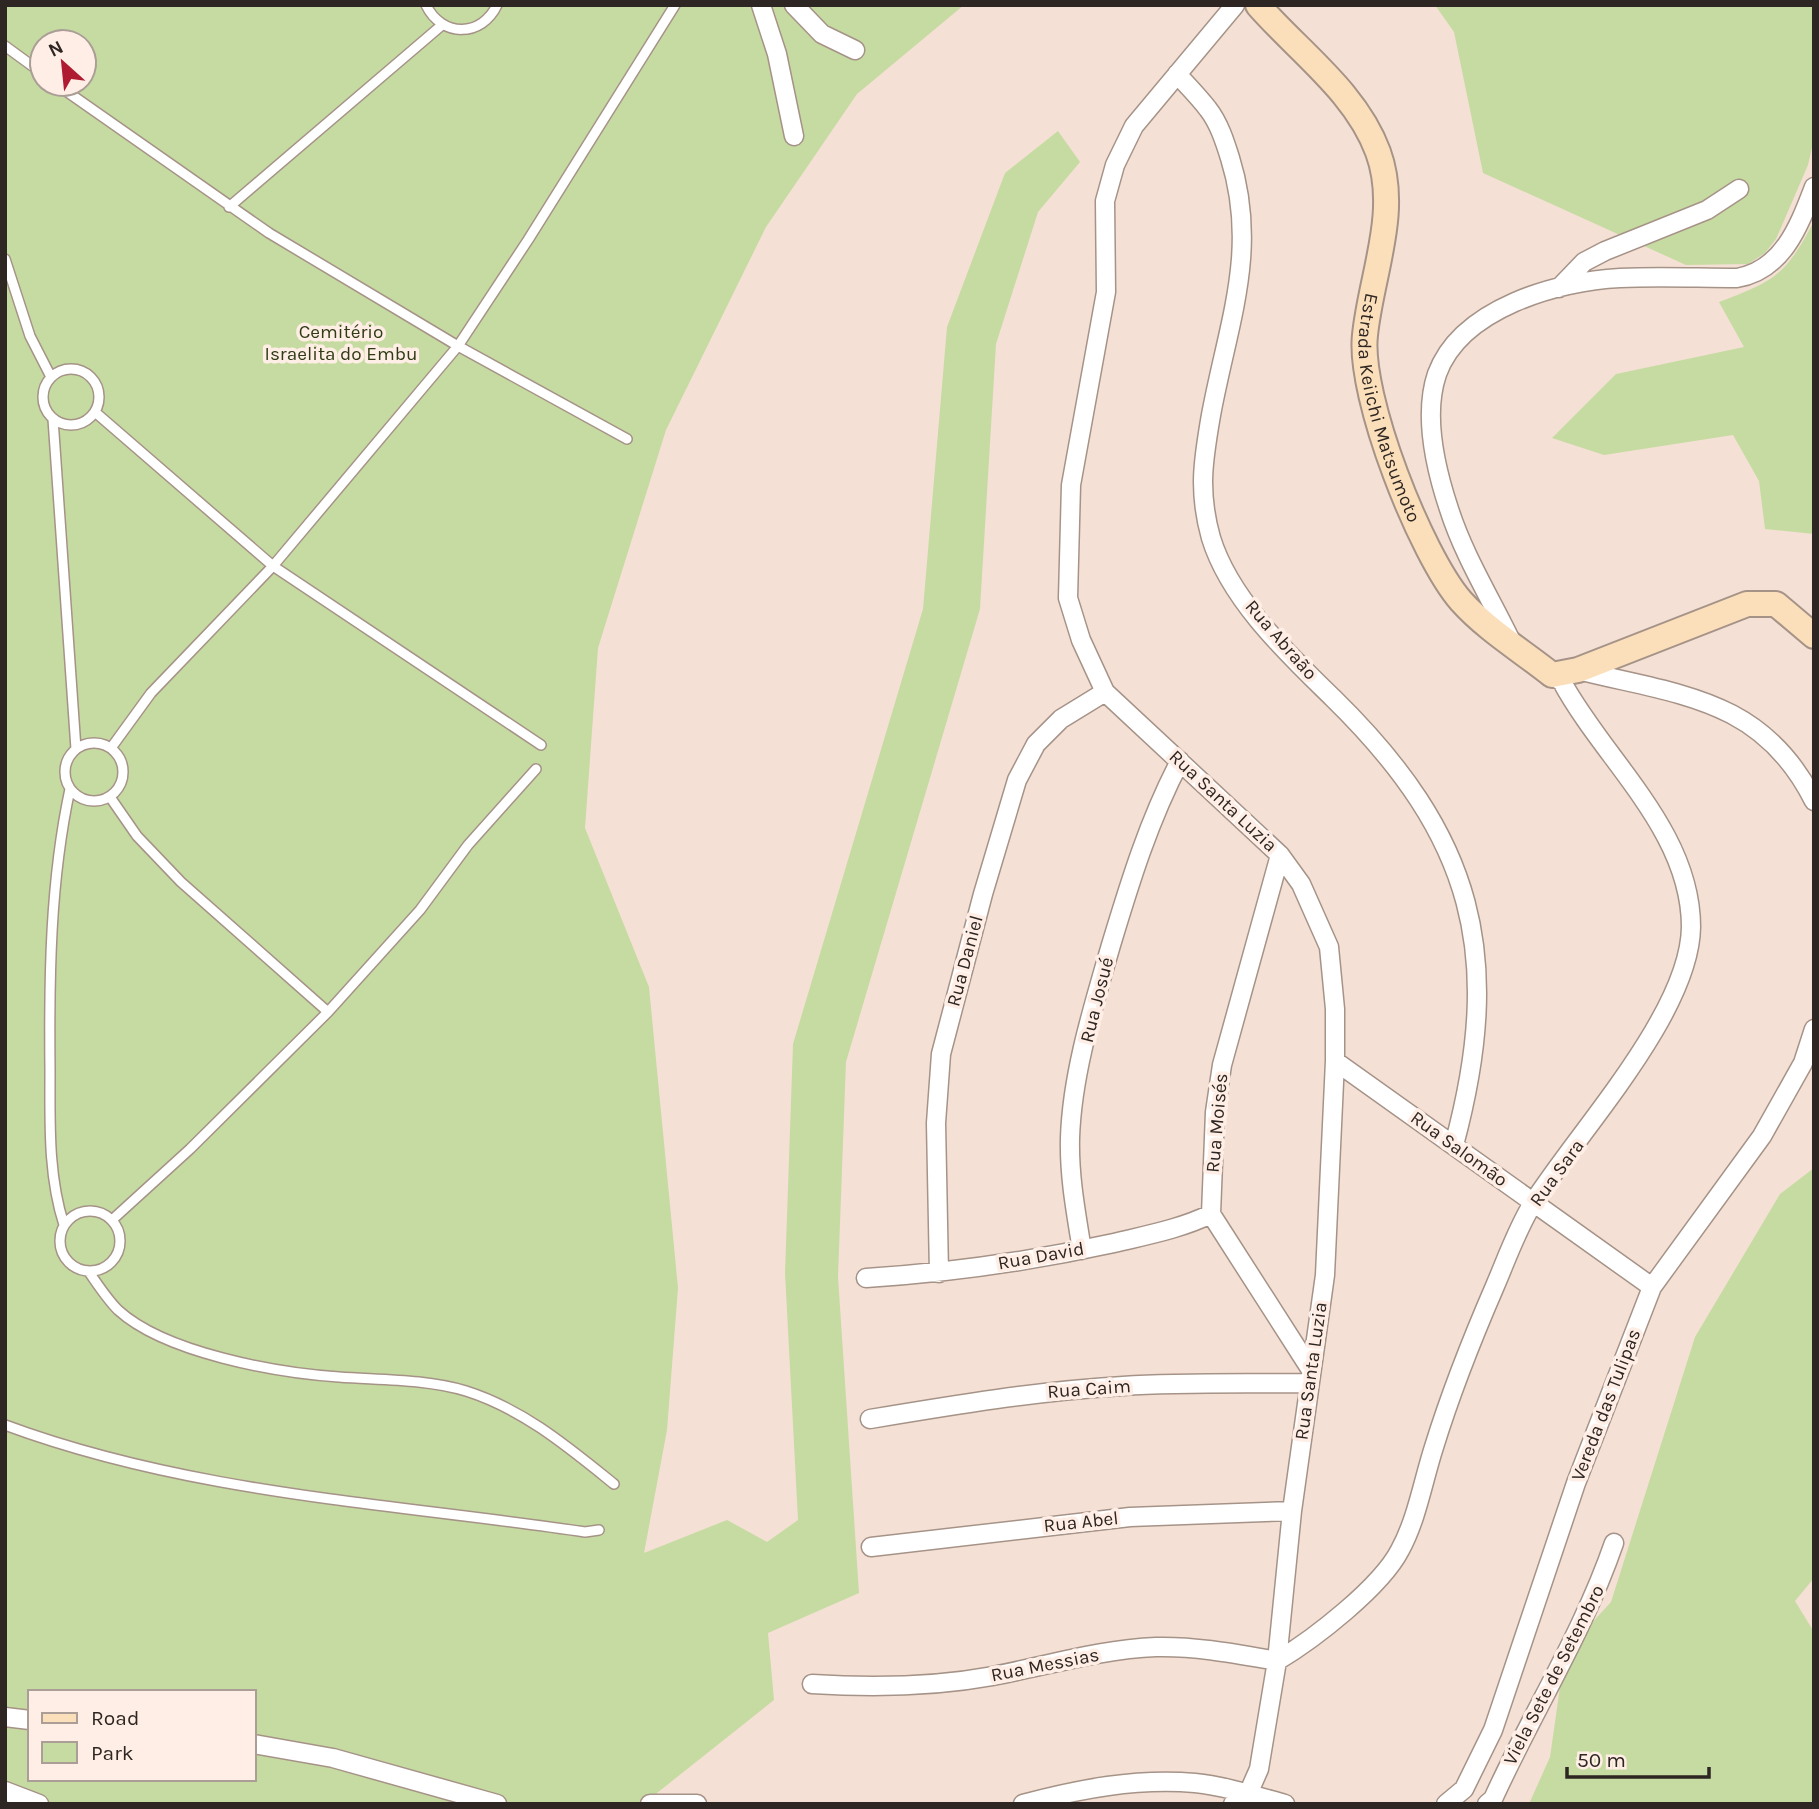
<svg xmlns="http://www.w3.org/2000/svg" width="1819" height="1809" font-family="Karla,sans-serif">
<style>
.green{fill:#c6dba1;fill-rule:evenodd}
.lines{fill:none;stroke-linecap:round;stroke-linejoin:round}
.service-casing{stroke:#a69388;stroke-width:12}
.minor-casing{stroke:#a69388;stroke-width:21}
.secondary-casing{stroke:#a69388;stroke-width:28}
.service{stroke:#fff;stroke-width:9}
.minor{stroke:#fff;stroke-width:18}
.secondary{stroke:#fbdfbb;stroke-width:24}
.labels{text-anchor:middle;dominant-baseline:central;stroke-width:7;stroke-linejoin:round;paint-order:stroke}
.park-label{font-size:19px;fill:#2f3b15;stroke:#ffeee5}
.street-label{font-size:19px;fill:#2e2622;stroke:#ffeee5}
</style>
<rect width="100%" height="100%" fill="#f5e0d5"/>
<path class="green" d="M5,5H964L857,94L766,227L666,430L598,648L585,828L649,987L678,1288L667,1430L644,1553L727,1520L767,1542L798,1520L785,1273L793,1044L923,609L947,327L1005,173L1058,131L1080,162L1038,212L996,344L980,609L846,1062L838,1277L859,1593L768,1633L774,1700L657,1793V1804H5ZM42,42H84V84H42ZM30,1692H254V1779H30Z
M1435,5H1814V139L1808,165L1776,239L1765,253L1748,264L1686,265L1483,173L1454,32Z
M1814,221V534L1765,529L1759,481L1733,435L1604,455L1552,438L1616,374L1744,347L1719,302C1775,281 1786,275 1814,221Z
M1814,1168V1578L1795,1601L1814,1632V1804H1529L1550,1757L1565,1652L1611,1602L1695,1337L1780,1194Z"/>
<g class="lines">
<g class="service-casing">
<path id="service" d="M426,5C442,38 482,37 497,5
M5,46L42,73
M56,84L269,233L458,346L627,439
M229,207L442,25
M5,259L30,336L51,377
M43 397a28 28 0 1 1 56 0a28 28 0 1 1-56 0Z
M95,412L273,566L541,745
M53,419L76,749
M65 772a29 29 0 1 1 58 0a29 29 0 1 1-58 0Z
M111,748L151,693L273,566L458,346L528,240L675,5
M110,797L137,836L181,882L328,1012
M60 1241a30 30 0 1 1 60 0a30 30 0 1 1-60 0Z
M112,1220L190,1149L328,1012L420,910L468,845L536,769
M64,1225C48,1175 50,1123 50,1071C49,977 50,882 70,789
M89,1272C98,1285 107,1299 118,1310C165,1353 277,1373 339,1377C380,1380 426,1379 466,1391C523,1409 568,1447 614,1484
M5,1425C191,1494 390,1503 585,1532L599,1530"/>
</g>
<g class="minor-casing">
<path id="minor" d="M761,5L777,54L794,136
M794,5L822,34L855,50
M1177,74C1187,85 1199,97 1208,109C1219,123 1225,142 1230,158C1259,251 1228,323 1211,415C1203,461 1198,492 1211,538C1230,600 1288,654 1333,698C1474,836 1505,955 1454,1145
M1559,288L1584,262L1605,251L1707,210L1739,189
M1512,643C1491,599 1464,556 1449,509C1436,470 1423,415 1437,374C1461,308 1558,281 1620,278C1659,276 1698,278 1737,278C1783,270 1799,226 1814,187
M1578,670C1677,695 1762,697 1814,801
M1280,855L1222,1065L1215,1112L1211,1214L1311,1370
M1335,1061L1652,1287
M1082,1250C1076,1213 1069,1176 1070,1138C1072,1074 1093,1007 1111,945C1130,882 1149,820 1180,761
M939,1273L936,1123L941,1054L983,894L1017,780L1036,744L1061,719L1105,692
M866,1278C949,1273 1032,1261 1114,1243C1147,1235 1180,1229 1211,1214
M870,1419C954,1405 1038,1391 1123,1386C1185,1382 1247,1384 1309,1383
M871,1547L1130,1517L1292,1511
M1277,1661C1314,1639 1381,1587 1400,1550C1417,1519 1423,1481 1434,1447C1451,1392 1472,1339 1495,1286C1507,1258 1517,1229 1533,1203C1578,1132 1690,1013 1691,927C1691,831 1605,761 1562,682L1552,675
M812,1684C873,1688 933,1687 993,1676C1046,1666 1101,1649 1156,1647C1197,1646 1237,1654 1277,1661
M5,1717L30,1720
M254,1744L333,1758L497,1804
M5,1791L39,1804
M650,1804H697
M1023,1804C1079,1789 1136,1778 1195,1783C1225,1786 1256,1796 1285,1804
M1233,1804L1248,1794L1259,1769L1277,1661L1292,1511L1325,1275L1335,1061V1009L1329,947L1301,884L1280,855L1105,692L1081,640L1068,598L1071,485L1106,292L1105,201L1115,165L1134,126L1235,5
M1446,1804L1464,1789L1493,1730L1576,1483L1652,1287L1762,1136L1803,1063L1814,1029
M1487,1804L1493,1799C1532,1713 1583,1633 1614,1543"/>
</g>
<g class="secondary-casing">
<g id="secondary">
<path id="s1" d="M1258,5C1299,52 1356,92 1378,152C1400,212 1371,275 1365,335C1358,396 1421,555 1461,601C1487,630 1522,651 1552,675L1578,670L1747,604H1776L1814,636"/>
</g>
</g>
<use href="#service" class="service"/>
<use href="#minor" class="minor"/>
<use href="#secondary" class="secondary"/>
</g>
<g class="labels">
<g class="park-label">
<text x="341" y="332">Cemitério<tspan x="341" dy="22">Israelita do Embu</tspan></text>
</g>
<g class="street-label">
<text stroke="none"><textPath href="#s1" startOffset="453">Estrada Keiichi Matsumoto</textPath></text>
<text transform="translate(1281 640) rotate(49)">Rua Abraão</text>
<text transform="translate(1223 801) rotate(43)">Rua Santa Luzia</text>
<text transform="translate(965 961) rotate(-75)">Rua Daniel</text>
<text transform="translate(1097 1000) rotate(-76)">Rua Josué</text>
<text transform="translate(1217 1123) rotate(-85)">Rua Moisés</text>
<text transform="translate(1459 1149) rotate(36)">Rua Salomão</text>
<text transform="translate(1557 1173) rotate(-54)">Rua Sara</text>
<text transform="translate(1041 1256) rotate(-10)">Rua David</text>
<text transform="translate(1311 1371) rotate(-82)">Rua Santa Luzia</text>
<text transform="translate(1089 1389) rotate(-4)">Rua Caim</text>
<text transform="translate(1606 1405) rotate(-69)">Vereda das Tulipas</text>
<text transform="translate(1081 1522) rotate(-6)">Rua Abel</text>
<text transform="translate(1045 1665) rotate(-11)">Rua Messias</text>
<text transform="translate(1554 1675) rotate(-63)">Viela Sete de Setembro</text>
</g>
</g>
<rect width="1819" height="1809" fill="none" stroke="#2e2622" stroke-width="14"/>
<rect x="28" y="1690" width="228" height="91" fill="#ffeee5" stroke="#ab9e97" stroke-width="2"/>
<rect x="42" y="1713" width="35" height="10" fill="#fbdfbb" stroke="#ab9e97" stroke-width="2"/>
<text x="91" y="1725" font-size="21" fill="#2e2622">Road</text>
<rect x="42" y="1742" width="35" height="21" fill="#c6dba1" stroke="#ab9e97" stroke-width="2"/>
<text x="91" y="1760" font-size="21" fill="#2e2622">Park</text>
<g transform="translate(63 63) rotate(333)"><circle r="33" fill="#ffeee5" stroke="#ab9e97" stroke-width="2"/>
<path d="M0-5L12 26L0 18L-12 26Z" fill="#af1b31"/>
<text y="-10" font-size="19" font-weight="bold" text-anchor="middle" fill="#2e2622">N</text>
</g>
<path d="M1567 1767v10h142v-10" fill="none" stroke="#2e2622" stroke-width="3.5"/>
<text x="1577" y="1767" font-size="21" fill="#2e2622" stroke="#ffeee5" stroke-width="5" paint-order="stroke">50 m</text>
</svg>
